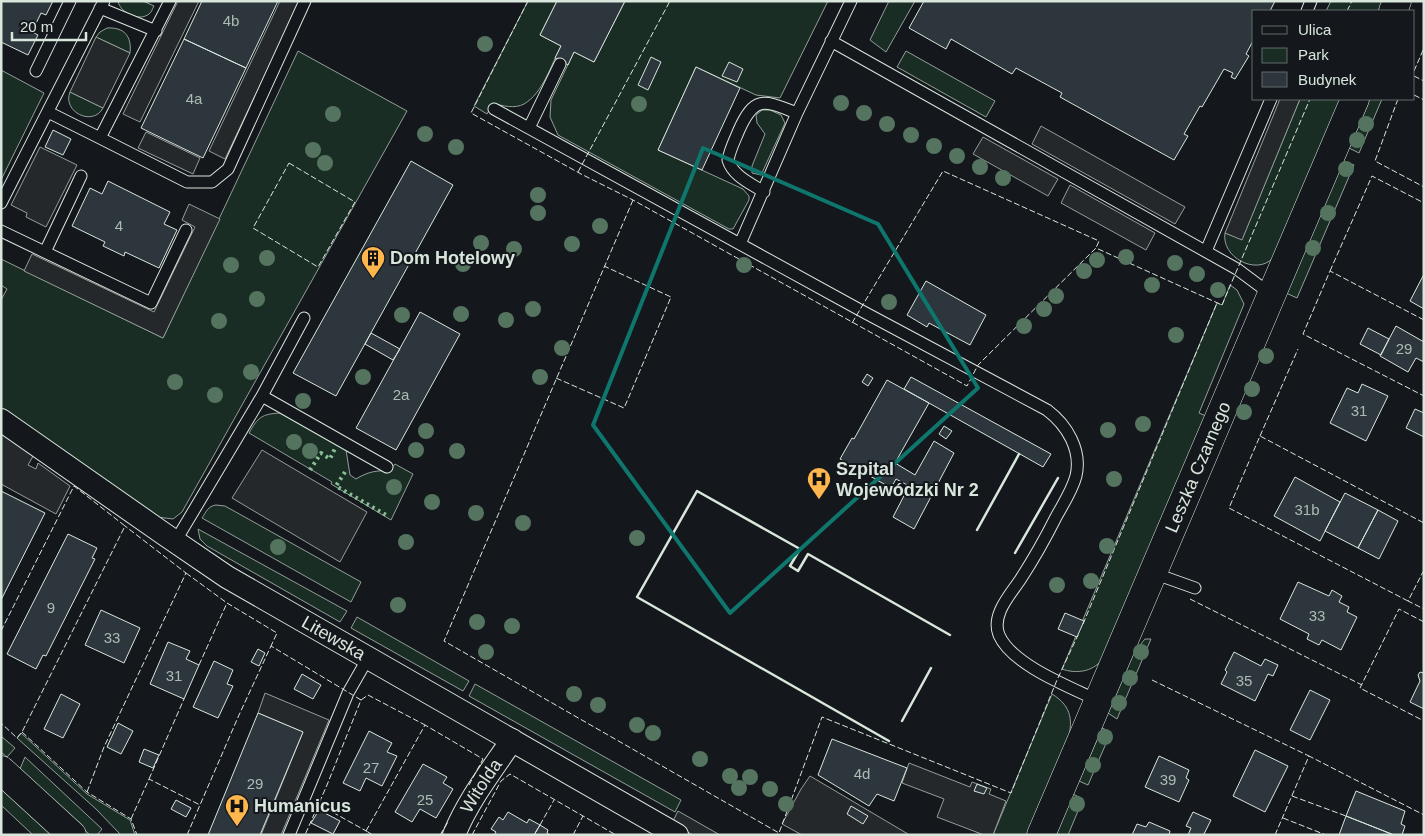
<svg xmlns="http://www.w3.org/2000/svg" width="1425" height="836" font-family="Arial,sans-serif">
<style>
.green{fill:#1a2d24;stroke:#939e99}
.parking{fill:#24282b;stroke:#939e99}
.building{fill:#2c363c;stroke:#d8e6dc}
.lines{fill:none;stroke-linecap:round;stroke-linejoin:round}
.lane-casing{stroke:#d8e6dc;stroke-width:13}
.street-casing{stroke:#d8e6dc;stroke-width:24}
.secondary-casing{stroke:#d8e6dc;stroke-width:29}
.lane{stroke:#14181c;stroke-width:11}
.street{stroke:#14181c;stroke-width:22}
.secondary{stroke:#14181c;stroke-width:28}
.hedge{stroke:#8ac095;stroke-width:4;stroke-dasharray:2.5 4;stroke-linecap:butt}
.fence{stroke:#d8e6dc;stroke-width:1;stroke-dasharray:6 2.5;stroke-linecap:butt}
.wall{stroke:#d8e6dc;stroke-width:2.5}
.tree{fill:#55745f}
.marked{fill:none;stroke:#0f766e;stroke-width:4;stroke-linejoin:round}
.labels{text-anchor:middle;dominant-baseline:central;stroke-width:4;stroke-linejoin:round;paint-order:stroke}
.number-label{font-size:15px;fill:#adbab4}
.poi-label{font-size:18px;font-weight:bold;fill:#d8e6dc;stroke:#14181c;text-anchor:start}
.street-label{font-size:18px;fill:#d8e6dc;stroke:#14181c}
</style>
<rect width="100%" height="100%" fill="#14181c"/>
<path class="green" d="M118,1H143L154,6C152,9 152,12 149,14C139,22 120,13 118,1Z
M528,1H557L540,35L561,46C551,65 543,93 524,104C515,109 502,106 493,103L487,114L474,106Z
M625,1H828L780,98L756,95L696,67L658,150L743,189L749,196V200L733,229H729L558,135L550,117L551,100L574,52L594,62Z
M889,1H915L886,52L870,40Z
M1331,1H1383L1378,11H1326Z
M107,28C124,27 132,36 130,53L96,37L100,32Z
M298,51L407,111L182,512L173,519L157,517L1,411V300L7,289L1,285V259L163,338Z
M906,51L995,101L986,117L897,67Z
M1,70L44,93L1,180Z
M70,92L103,108C93,127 62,112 70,92Z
M1300,99H1341L1273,258C1256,276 1221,257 1225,233L1242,239Z
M1370,99H1382L1359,153L1349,148Z
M762,110H770L781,115L785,123L761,175L752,173V166L765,134L757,123L756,115Z
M1343,161L1354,165L1297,298L1286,293Z
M1230,285L1237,290L1244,304L1199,413L1206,416L1102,660C1092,672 1076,674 1062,669L1217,303L1222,305Z
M280,413L346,450L350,475L356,479C367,472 377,470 389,471L395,464L413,474L391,520L331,484L332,482L249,433C258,417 262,414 280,413Z
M216,505L225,506L361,582L351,602L202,518C206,512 208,506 216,505Z
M198,529L347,611L340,622L207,546L200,539Z
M357,617L469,681L463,691L351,628Z
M1145,639H1151L1117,719L1108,713L1134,652Z
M475,684L681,800L675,812L469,696Z
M1052,694C1073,707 1073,722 1067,744L1029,833L1026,835H993Z
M1102,728L1111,732L1088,785L1079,781Z
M21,733L87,794L130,820L135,835H121L96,809L17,738Z
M1,736L15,748L7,757L1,752Z
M25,757L102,829L97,835H90L20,769Z
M1,789L51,835H33L1,805Z
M1073,794L1083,799L1068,835H1056Z"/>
<path class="parking" d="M178,1H199L140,122L123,114Z
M280,1H300L225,159L209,151Z
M96,37L130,53L103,108L70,92Z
M1280,99H1300L1242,240L1225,233Z
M1041,126L1185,207L1175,224L1032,144Z
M146,132L200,158L193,174L138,148Z
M983,137L1058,179L1048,196L973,154Z
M40,147L77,165L46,227L26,217L27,213L11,205Z
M1070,185L1155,233L1146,250L1061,203Z
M189,204L220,219L163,338L24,271L32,254L154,312L195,227L182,220Z
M1,428L36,451L28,465L36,469L38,463L70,486L56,514L1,484Z
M262,450L367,512L340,562L232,498Z
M265,693L329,720L281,835H261L303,732L258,713Z
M909,763L970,787L972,782L991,789L989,794L1006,801L993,835H984L937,817L944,799L902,783Z
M810,776L908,834V835H802L782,824L801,789Z
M678,811L720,835H693L672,823Z"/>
<path class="building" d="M1,1H53L46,15L41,13L32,32L38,35L28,55L1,42Z
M202,1H278L246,68L184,39Z
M557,1H625L594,62L574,52L568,65L555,58L561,46L540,35Z
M924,1H1275L1270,11H1254V39L1246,54L1249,56L1235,79L1231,77L1233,73L1224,69L1202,107L1200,106L1184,134L1188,136L1174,160L1060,97L1062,93L1016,68L1012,74L951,39L946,49L909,28Z
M184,39L246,68L203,158L141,128Z
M651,57L661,62L648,90L638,85Z
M729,62L743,69L737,82L722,76Z
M696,67L740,88L702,170L658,150Z
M53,130L71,139L63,155L45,147Z
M411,161L453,185L336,396L293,373Z
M108,181L170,212L164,224L177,230L159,268L125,252L124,256L103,246L105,242L72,226L90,188L102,194Z
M1424,274V309L1410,301Z
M926,281L986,315L970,345L929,323L927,327L907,315Z
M420,312L460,334L396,450L356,428Z
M1396,326L1424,342V362L1416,358L1408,372L1380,356Z
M1368,328L1389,339L1381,355L1360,344Z
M371,333L400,349L393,360L365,344Z
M867,374L873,378L868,386L862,382Z
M911,377L1051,454L1043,467L904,389Z
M887,380L929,403L895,463L915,475L934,441L954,453L914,529L893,517L909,486L896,479L891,488L840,459L852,438L854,439Z
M1362,384L1388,396L1366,441L1330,423L1347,388L1358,393Z
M1415,409L1424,413V437L1406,428Z
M944,426L952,431L946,439L939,434Z
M1295,477L1340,502L1320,541L1274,516Z
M1,491L45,513L1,600Z
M1345,493L1378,510L1358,548L1325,531Z
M1378,510L1398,521L1379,559L1358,548Z
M68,534L97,548L92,558L95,559L46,656L43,655L36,669L7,654Z
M1298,582L1329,596L1332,590L1342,596L1339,602L1349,607L1347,612L1357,617L1341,650L1322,640L1319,645L1307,639L1309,634L1280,619Z
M101,610L140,628L124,663L85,645Z
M1065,613L1084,621L1077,637L1058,629Z
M168,642L190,651L186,659L199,665L184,699L150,684Z
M258,649L265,653L259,666L251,662Z
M1234,652L1261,666L1265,659L1278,665L1273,676L1268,674L1255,701L1221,684L1227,672L1225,670Z
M214,661L233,670L227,684L233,686L218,718L193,707Z
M1420,672L1424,673V709L1410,702L1420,681L1418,675Z
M302,674L321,685L313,699L294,689Z
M1310,690L1330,700L1310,740L1290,730Z
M61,694L80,704L63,738L44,729Z
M258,713L303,732L260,835H208Z
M118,723L133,731L121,754L107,747Z
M369,731L392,743L387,752L397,756L382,786L366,778L360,791L343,783Z
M832,739L907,768L894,801L877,794L869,806L818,775Z
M144,749L159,755L153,768L139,762Z
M1255,750L1288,766L1265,812L1233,796Z
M1159,756L1189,770L1186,778L1189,780L1179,802L1145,787Z
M423,764L447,777L443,783L453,789L436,818L420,809L412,822L395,812Z
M977,784L987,788L984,794L974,791Z
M1356,791L1405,811L1401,824L1405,826L1402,835H1394L1346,816Z
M176,800L191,808L186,817L171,809Z
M851,806L868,816L863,824L847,814Z
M319,810L340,821L333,834L311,823Z
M508,812L527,823L529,819L540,825L534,835H494L496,832L491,829L499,817L503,820Z
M1193,812L1211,820L1204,834L1207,835H1188L1191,828L1186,826Z
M1346,816L1394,835H1339Z
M1149,822L1170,831L1169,835H1132L1137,824L1146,827Z
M540,825L548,830L547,833L550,835H534Z"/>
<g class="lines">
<g class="lane-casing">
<path id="lane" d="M100,8L156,31
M1307,11L1311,1
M831,41L1237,269L1272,295
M36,71L70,1
M494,109L860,310L1047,410C1067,425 1082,450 1076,476C1072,491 1063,504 1056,517C1045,539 1033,560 1020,580C1010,595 991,615 999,635C1012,665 1070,687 1099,701
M48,112L100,138L170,1
M529,128L560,64
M100,138L187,182H212L228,169L305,1
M764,192C750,183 733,176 728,160C730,149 735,140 739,130C755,94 765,101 797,113
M1,203L104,1
M1,231L151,303L186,230
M740,244L797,113L851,1
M1206,251L1271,99
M45,252L81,176
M262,396L387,467
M175,542L262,396L304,318
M1153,573L1195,588
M289,835L348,693L368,658"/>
</g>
<g class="street-casing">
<g id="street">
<path id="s1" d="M1,420L164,534L227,577L677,835"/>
<path id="s2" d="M454,835C468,800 492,770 512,740"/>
</g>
</g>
<g class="secondary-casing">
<g id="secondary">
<path d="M1393,11L1397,1"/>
<path d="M1,770L72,835"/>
<path id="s3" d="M1041,835L1355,99"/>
</g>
</g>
<use href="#lane" class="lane"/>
<use href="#street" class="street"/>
<use href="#secondary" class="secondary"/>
<path class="hedge" d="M310,470L321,453L330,459L336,446
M345,472L336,486L388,516"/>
<path class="fence" d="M528,1L471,113L581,174L633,200L967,386L978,365L1096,248L1222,305L1310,99
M1347,11L1352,1
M1414,71L1424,48
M1414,76L1424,81
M1414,95L1424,100
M1398,99L1375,161L1424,187
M289,163L355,202L318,267L253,228Z
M578,172L670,1
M633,200L444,641L779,833L822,717L1011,793L1057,680L1078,635
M1330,271L1372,176L1424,203
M1424,320L1330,271L1303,334L1424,396
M852,323L943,171L1099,241L1096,248
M556,378L624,408L628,399L671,297L604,266
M1260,436L1298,349
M1424,570L1408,601L1424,609
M186,573L227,603
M1190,599L1362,685
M1408,601L1229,508L1260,436L1424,523
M1424,622L1399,609L1360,688L1424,721
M1083,624L1217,303
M1,631L74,486L125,526L22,732L17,738L1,723
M199,665L227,603L277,633L271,646
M1152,680L1309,756
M361,700L368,695L425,725
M22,732L87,792L131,819L137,835
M149,779L184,699
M87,792L104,747L186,573L125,526
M1292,796L1346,816
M318,804L368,832L366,835
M1283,818L1326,835
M131,819L149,779L200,805
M540,825L554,800
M366,831L425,725L483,759L469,785
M368,832L373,835
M187,835L239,715L271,646L361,700L327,785L305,835
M440,835L448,822
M472,835L501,781L510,774L616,835
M573,835L583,816
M1275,835L1309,756L1424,815"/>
<path class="wall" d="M977,530L1019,454
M1015,553L1058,478
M902,721L931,668
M889,741L637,597L697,491L800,549L790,566L798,571L808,554L950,635"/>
</g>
<g class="tree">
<circle cx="485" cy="44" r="8"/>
<circle cx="841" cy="103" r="8"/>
<circle cx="639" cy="104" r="8"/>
<circle cx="864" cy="113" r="8"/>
<circle cx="333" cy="114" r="8"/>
<circle cx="887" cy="124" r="8"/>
<circle cx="1366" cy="124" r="8"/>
<circle cx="425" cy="134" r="8"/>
<circle cx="911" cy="135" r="8"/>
<circle cx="1357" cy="140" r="8"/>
<circle cx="934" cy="146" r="8"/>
<circle cx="456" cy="147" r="8"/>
<circle cx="313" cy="150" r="8"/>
<circle cx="957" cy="156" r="8"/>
<circle cx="325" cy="163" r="8"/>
<circle cx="980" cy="167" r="8"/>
<circle cx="1346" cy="169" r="8"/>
<circle cx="1003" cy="178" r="8"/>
<circle cx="538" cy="195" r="8"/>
<circle cx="538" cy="213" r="8"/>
<circle cx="1328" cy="213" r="8"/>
<circle cx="600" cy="226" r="8"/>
<circle cx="481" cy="243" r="8"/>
<circle cx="572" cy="244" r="8"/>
<circle cx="1313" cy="248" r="8"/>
<circle cx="514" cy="249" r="8"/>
<circle cx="1126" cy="257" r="8"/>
<circle cx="267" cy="258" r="8"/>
<circle cx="1097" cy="260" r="8"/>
<circle cx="1175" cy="263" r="8"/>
<circle cx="463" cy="264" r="8"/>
<circle cx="231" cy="265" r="8"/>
<circle cx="744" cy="265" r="8"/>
<circle cx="1084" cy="271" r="8"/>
<circle cx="1197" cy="274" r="8"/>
<circle cx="1152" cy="285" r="8"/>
<circle cx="1218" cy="290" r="8"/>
<circle cx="1056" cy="296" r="8"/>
<circle cx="257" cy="299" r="8"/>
<circle cx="889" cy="302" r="8"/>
<circle cx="533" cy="309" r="8"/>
<circle cx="1044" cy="309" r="8"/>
<circle cx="461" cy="314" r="8"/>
<circle cx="402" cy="315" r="8"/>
<circle cx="506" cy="320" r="8"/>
<circle cx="219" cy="321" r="8"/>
<circle cx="1024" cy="326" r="8"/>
<circle cx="1176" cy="335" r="8"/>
<circle cx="562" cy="348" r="8"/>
<circle cx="1266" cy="356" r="8"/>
<circle cx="251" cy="372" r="8"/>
<circle cx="363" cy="377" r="8"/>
<circle cx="540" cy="377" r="8"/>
<circle cx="175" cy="382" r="8"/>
<circle cx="1252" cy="389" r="8"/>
<circle cx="215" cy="395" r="8"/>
<circle cx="303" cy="401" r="8"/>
<circle cx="1244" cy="412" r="8"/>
<circle cx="1143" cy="424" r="8"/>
<circle cx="1108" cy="430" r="8"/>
<circle cx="426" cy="431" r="8"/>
<circle cx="294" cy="442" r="8"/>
<circle cx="416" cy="450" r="8"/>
<circle cx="310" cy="451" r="8"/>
<circle cx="457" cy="451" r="8"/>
<circle cx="1114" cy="479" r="8"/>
<circle cx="394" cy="487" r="8"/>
<circle cx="432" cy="502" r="8"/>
<circle cx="476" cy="513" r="8"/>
<circle cx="523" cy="523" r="8"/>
<circle cx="637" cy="538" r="8"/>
<circle cx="406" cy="542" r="8"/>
<circle cx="1107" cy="546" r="8"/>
<circle cx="278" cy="547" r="8"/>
<circle cx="1091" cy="581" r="8"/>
<circle cx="1057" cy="585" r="8"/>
<circle cx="398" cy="605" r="8"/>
<circle cx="477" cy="622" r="8"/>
<circle cx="512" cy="626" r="8"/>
<circle cx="486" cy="652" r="8"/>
<circle cx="1141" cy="652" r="8"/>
<circle cx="1130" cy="678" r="8"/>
<circle cx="574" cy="694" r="8"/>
<circle cx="1119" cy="703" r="8"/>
<circle cx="598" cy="705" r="8"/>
<circle cx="637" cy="725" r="8"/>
<circle cx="653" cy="733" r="8"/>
<circle cx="1105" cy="737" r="8"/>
<circle cx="700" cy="759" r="8"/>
<circle cx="1093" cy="765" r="8"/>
<circle cx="730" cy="776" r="8"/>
<circle cx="750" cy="777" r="8"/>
<circle cx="739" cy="788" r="8"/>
<circle cx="770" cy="789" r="8"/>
<circle cx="786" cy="804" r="8"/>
<circle cx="1077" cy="804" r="8"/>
</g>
<path class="marked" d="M703,148L878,224L978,388L730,613L593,425Z"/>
<defs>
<g id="building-pin" transform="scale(1.25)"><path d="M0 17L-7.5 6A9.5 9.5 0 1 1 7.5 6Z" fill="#ffb74d" stroke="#14181c"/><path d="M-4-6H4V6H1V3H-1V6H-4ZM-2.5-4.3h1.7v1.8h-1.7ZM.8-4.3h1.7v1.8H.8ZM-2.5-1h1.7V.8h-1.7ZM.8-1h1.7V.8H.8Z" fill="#111"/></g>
<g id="hospital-pin" transform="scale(1.25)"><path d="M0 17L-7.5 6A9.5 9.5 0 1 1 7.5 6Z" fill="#ffb74d" stroke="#14181c"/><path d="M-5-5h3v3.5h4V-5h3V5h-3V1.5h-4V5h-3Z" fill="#111"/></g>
</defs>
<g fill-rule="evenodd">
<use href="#building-pin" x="373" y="258"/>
<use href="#hospital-pin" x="819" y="479"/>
<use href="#hospital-pin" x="237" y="806"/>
</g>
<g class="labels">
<g class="number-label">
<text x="231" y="20">4b</text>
<text x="194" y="98">4a</text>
<text x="119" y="225">4</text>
<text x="1404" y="348">29</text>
<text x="401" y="394">2a</text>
<text x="1359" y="410">31</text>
<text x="1307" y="509">31b</text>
<text x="51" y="607">9</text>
<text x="1317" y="615">33</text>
<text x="112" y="637">33</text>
<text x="174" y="675">31</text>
<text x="1244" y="680">35</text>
<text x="371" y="767">27</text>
<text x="862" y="773">4d</text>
<text x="1168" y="779">39</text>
<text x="255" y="783">29</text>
<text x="425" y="799">25</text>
</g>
<g class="poi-label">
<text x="390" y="258">Dom Hotelowy</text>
<text x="836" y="469">Szpital<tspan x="836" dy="21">Wojewódzki Nr 2</tspan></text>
<text x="254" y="806">Humanicus</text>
</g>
<g class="street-label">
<text stroke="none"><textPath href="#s3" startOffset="400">Leszka Czarnego</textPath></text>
<text stroke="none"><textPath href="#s1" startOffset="398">Litewska</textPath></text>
<text stroke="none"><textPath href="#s2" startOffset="56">Witolda</textPath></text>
</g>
</g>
<rect width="1425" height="836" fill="none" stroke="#d8e6dc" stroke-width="5"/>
<rect x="1252" y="10" width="162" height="90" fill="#14181c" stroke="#626a69"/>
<rect x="1262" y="26" width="25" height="8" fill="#14181c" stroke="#626a69"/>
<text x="1298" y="35" font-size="15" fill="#d8e6dc">Ulica</text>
<rect x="1262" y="48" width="25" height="15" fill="#1a2d24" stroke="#626a69"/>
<text x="1298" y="60" font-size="15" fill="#d8e6dc">Park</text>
<rect x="1262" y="72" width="25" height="15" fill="#2c363c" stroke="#626a69"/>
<text x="1298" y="85" font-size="15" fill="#d8e6dc">Budynek</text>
<path d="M12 32v8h74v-8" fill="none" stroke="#d8e6dc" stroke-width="2.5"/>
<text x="20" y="32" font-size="15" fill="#d8e6dc" stroke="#14181c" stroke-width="4" paint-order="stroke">20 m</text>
</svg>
